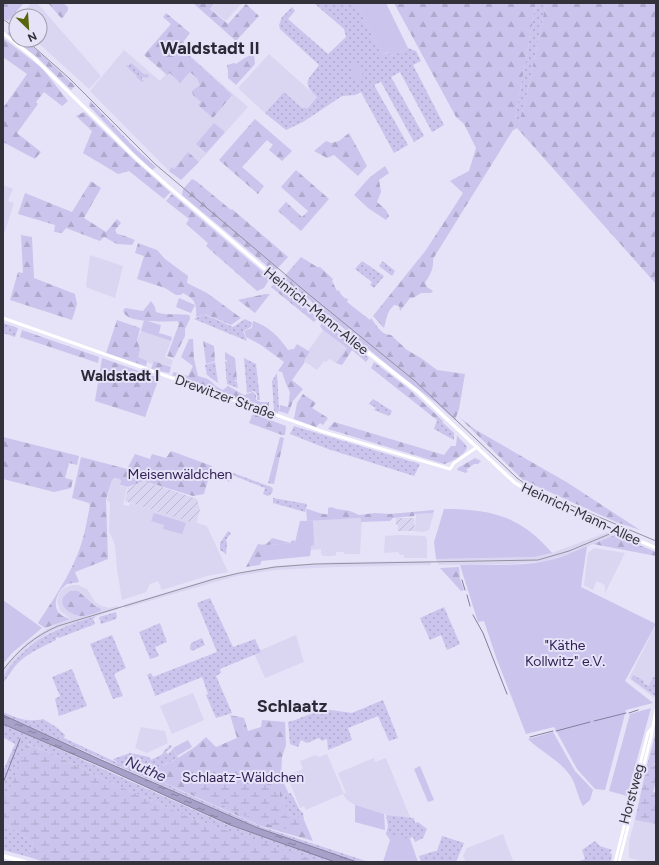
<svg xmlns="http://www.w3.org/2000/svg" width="659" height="865" font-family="Figtree,sans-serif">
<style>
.built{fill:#dad6f2}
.industrial{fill:url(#industrial-furrows)}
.grass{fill:url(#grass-dots)}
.forest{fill:url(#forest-firs)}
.wetland{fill:url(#wetland-marsh)}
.garden{fill:#cbc4ec}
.water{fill:url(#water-ripples);stroke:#847f9d}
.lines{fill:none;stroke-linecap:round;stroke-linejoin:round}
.stream{stroke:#847f9d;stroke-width:1}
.tertiary{stroke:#fff;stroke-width:3}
.secondary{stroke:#fff;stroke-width:3.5}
.trunk{stroke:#fff;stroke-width:4}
.tram{stroke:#9491a0;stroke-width:1}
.labels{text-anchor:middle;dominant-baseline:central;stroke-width:4;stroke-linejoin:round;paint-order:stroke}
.street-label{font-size:14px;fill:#33323a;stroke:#e6e2f7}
.park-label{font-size:14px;fill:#312255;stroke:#e6e2f7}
.neighbourhood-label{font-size:15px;font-weight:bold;fill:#2b2837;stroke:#e6e2f7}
.water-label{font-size:15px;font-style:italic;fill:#3a2c60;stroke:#e6e2f7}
.district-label{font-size:18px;font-weight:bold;fill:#2b2837;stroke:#e6e2f7}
</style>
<defs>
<pattern id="industrial-furrows" width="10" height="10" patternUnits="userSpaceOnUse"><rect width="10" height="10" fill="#dad6f2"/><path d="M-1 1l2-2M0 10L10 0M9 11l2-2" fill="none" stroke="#bcb8d0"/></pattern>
<pattern id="grass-dots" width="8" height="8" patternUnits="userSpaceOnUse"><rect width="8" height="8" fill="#cbc4ec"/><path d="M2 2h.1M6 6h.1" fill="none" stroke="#afa9cb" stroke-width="1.8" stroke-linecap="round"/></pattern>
<pattern id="forest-firs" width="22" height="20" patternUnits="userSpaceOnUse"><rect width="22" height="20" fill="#cbc4ec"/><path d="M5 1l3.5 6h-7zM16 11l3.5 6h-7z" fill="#afa9cb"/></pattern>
<pattern id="wetland-marsh" width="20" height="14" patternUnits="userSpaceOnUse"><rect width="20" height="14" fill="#cbc4ec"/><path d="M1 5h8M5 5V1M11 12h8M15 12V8" fill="none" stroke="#afa9cb"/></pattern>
<pattern id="water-ripples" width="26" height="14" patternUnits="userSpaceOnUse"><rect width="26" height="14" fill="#a7a0c8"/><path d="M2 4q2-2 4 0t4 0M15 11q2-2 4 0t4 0" fill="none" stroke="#8983a3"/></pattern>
</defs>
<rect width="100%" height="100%" fill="#e6e2f7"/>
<path class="built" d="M31,3H37L101,76L89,89L35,40H40V16H20Z
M216,3H242L226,21L211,9Z
M124,50L160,81L186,52L248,107L199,162L188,153L174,169L172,168L169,171L90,91Z
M269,54L317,97L308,108H302L284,92L265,113L238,88Z
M3,185L13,189L8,201L14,203L3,237Z
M90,255L123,266L115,298L86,287Z
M323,330L347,348L336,363L329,359L326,362L324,361L317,370L304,361L310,353L308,351Z
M141,331L171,341L165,357L173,360L171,366L154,361L153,364L136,359L135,347Z
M115,479L121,480L120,486L127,487L123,505L129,506L130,503L207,526L228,572L207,576L162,590L158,581L150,584L146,592L122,600L117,569L115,545L109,531L110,502L107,501L112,480Z
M434,513L429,530L423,532L415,531L416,514Z
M362,518L360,554H345L343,552H336V555L333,556H324L321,554V549L311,550L310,556L260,561L295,543L300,521Z
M611,531L615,535L572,553L547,561L513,564L439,565L436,559L534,557L549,554Z
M400,535L425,536L427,539V558H404V555H400L398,552L384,553L385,536Z
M594,548L625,553L605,593V585L599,582H596L593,590L584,585L588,553Z
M430,561L431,565L336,567L275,570L237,576L215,582L125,608L124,605L214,578L275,566L337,562Z
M72,585H78L87,589L95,602L102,606L109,608L118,606L119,609L59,628L47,634L29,646L21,654L3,676V668L26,643L45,630L56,624L71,619L60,611L57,601L60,592L64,588Z
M656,625V693L654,698L629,678Z
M296,635L304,662L265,678L254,653Z
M193,693L204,720L172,734L160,706Z
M141,727L165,731L168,743L147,753L135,748Z
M327,754L344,794L346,793L338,773L374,758L375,762L386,758L410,817H396L384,814L385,830L355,822V805L347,800L343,794L306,810L304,806L300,808L289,780L293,773L303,769L300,761L316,755L319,757Z
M635,820L656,824V862H637L638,860L629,858V841Z
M503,834L513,861L512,862H466L463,856L467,848Z"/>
<path class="industrial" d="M144,481L197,499L200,510L196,524L125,501L128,488Z
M396,518H414L415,531H398V525H396Z"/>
<path class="grass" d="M314,3H361L357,5L382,55L389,52L391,56L408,48L416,51L421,61L413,65L444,125L432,132L400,72L391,77L424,136L414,142L381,82L374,85L408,145L394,153L361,92L355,95L342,96L303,122L286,130L265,113L284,92L302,108H308L317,97C301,82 308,80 319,65L280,29L279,25L282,17L292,7L295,11L288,19L328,54L346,37L344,29Z
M536,3H546L525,103L517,128L513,130Z
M131,63L145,75L147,74L149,76L147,78L142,77V80H144L142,82L136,77L137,76L126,66V65L128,66Z
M362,261L384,276L374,288L370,285L372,282L355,269Z
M383,261L395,271L392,276L379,266Z
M204,314L233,327L245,319L252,323L251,327L243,331L247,341L194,319Z
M3,323L18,328L15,337L3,333Z
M244,358L256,364L260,400H257V394L254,391L247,393Z
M227,360L234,363L235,381L237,382L238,388L227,384L225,361L227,363Z
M215,362L218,383L207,375L205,365Z
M277,373L279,409L278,413L274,411L272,381Z
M373,399L392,411L389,416L374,410L376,408L369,404Z
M437,420L442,424V422L454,433V440L434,429Z
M294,426L420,464L414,476L328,449L290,434Z
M228,471L271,487L273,489L272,493L268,496L263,494L265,488L232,475L229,482L224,479V476L225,473Z
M273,498L307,504L305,512L273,503Z
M228,531L231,533L226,540L227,543L226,554L220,550V543Z
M210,598L233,647L255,639L261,652L220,669L221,673L216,676L232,713L216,718L206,695L208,694L202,677L155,696L154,692L147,675L151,673L153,677L217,652L197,603Z
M444,607L460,644L447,650L441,635L430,640L420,618Z
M116,612L117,617L116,619L101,624L99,617Z
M96,616L93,619L95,624L59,638L58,637L56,638V640C44,646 30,652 20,661C13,667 9,676 3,683C3,674 8,669 14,662C38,634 62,627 96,616Z
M160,623L167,642L155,647L159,656L150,659L139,632Z
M112,635L126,668L114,674L123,696L113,699L90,644Z
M202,638L205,645L192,651L190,649L191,643Z
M72,669L87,706L59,716L55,699L60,696L52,677Z
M633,675L644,681L643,683L649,686L653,677L656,678V693L655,696L631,679Z
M383,700L398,738L389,741L378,716L348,728L352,740L328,750L327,739L322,741L319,738L307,743L301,740L298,747L290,744L288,722L295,720L323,709L352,713Z
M3,712C17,718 28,723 43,719L56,727L65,735L64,738L118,763L113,759L130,753L149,757L151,760L163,754V752L170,745L172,747L166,752L168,754L173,749L178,758L152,771L150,776L183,792L262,827L369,862H356L258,828L3,715Z
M3,724L230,826L338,862H310L198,821L103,779L53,754L28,744L3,805V771L15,744L4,738Z
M291,793L299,809L303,813L304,820L290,815L281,797Z
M386,815L414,818L415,823L418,822L427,829L423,838L415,842L413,837L404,841L388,835L386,834L388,826Z
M3,822L33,843L29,857L3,850Z
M442,836L464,843L456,862H421L419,856L435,851H437Z
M595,841L600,846L612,850L610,853L612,854L611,862H577L585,859L582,850Z"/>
<path class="forest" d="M3,3H24L8,21L3,18Z
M48,3H63L68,7V10L62,19Z
M193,3H215L210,9L228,24L246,4L259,16L236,41Z
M394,3H536L513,130L433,259C434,268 430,275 425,283L427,287L433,291L431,293H421L413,298H410L400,311L399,306L394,305C386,313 387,318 384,328L373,316L426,250L463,193L450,181L469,171L476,148L464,124L456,117Z
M546,3H656V284L517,128L525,103Z
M166,13L190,33L184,41L183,50L232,95L213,118L198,105L201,102L193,95L192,91L200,85L197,78L190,72L180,83L170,73L167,75L144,55L171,24L163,17Z
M11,30L16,34V40H24L39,52L75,86L71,90L37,57L7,34Z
M3,38L42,68L68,101L62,106L44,92L36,102L38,104L17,133L41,152L35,159L3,142V108L27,74L3,57Z
M252,54L254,55L255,64L236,85L228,78V71L227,65L234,63L236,64L243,59Z
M90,101L135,148L156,167L152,170L132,151L89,106Z
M84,112L134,160L170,192L164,199L129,171L118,174L83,153L92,131L76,116Z
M255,119L292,151L282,161L269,150L273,145L267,140L242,167L264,186L258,194L219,160Z
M214,123L225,132L206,153L196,144Z
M349,133L367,166L358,176L334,155L327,158L314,151L326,141L331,143L339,141Z
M188,152L199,162L181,180L169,171L172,167L174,169Z
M385,166L389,173L379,180L381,192L377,202L386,210L389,216L386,220L368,208L354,195L370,177Z
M296,170L329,199L301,231L278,211L286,202L302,217L308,211L281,187Z
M192,179L196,181L231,210L232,209L288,257L277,269L272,270L182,195L183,189Z
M91,181L101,188L84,218L106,232L117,219L121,223L115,230L117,234L122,235L135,240L132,245L117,244L104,237L100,241L66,228L62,233L54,232L55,225L18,214L25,193L72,212Z
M172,194L270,278L264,288L257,291L206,246L208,243L186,224L189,219L166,201Z
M21,235L32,237L34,278L75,294L77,304L72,320L10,300L18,272L23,273Z
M138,243L157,250L165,259L188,276L187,283L207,293L241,318L231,325L205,314L196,317C197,304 195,299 183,293L181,295H176L165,288L137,279L144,256L135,253Z
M301,257L317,267H320L333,279L332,281L337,291L339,290C341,295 343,298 348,299L347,302L370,320L371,318C377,326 381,335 391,335L407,350L421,358L437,370L465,374L459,409L455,420L436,403L395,371L283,278Z
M275,283L318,318L314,322L271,287Z
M265,294H270L255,313L238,300Z
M151,301L155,307L156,312C166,316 178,313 189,315L190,319L185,329V336L174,358L167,356L179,324L177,321C166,322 134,322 127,316C125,315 124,313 123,311L125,308L143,311Z
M117,320L140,328L137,341L140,349L138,357L147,361L146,366L106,353Z
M253,321C268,326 279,337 288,350L294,349L297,344L310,352L304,361L305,362L292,380L303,389L293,401L288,414L279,411L280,405L288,407L290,392L286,384L282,372L278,371L284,362L261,345L246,337L244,331L252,328Z
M323,322L369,358L366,362L352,350L342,365L336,363L347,348L323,330L320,326Z
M22,330L99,357L98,363L20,337Z
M189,339H193L194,359L198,376L208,379L217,387L223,390L228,386L244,395L253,392L256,395V400L261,402H269V411L172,375L174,372L188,376L193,366L181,357Z
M203,341L214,346L215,361L206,364Z
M225,352L235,358L237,381L231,376L229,363L225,359Z
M102,358L159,378L145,417L95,401Z
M154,361L171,367L169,373L151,369Z
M374,362L409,389L443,421L442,424L371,368Z
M303,394L316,403L312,408L328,418L323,425L320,423L316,427L294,419L297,403Z
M254,414L286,426L285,435H282L249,423L252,415Z
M459,417L476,430L568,483L640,530L616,522L523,480Z
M334,422L444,455L451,446H456L457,436L465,444L467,448C464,455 452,462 444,464L328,429Z
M3,437L79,456L77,465L69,463L65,478L73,480L71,488L54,492L3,479Z
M280,437L284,438L274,484L268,483Z
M171,451L212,466L204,494L193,496L144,481L128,487L120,485L121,480L115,478L112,480L106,500L108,559L75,572L79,582C76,583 70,583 67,584C59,589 53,601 57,610C59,615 65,617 70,619L45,628L38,623C57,594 78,564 85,530C87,522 88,514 90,506L89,503L72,498L81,457L127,469L135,454L150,459L152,454L166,458Z
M475,458L481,461L478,464H474L466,470L468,471L466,473L457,470L458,468Z
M331,507L337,509L350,511L359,515L375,513L390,514L434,510L433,513L415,514L414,516L393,518L390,521L361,522V518L307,521L306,509C314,510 321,515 328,514V508Z
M615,535L656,552V556L593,544Z
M272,538L291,543L292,540L295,541V543L267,545L260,565L246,567L258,544C265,546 268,543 272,538Z
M459,567L460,579L464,590L461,591L440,568Z
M70,591H78L95,606L101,609V611C95,613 87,616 82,616C73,616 59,608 63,598C64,595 68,593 70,591Z
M230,715L244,718L248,731L261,727L262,720L285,722L286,745L282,757L281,777L289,794L281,797L290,815L304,820L313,841L261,826L149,776L152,771L173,761L195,747L206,737L216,747L237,738Z"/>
<path class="wetland" d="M656,732V759L654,765L656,766V781L653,792L656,793V824L635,820L646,769Z
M27,744L53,754L103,779L198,821L320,862H44L29,857L33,843L3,822V805Z
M209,776L245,784L280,785V801L285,816L300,821L298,833L257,821L189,791Z"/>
<path class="garden" d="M361,3H386L408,48L391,56L388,52L382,55L357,5Z
M361,64L363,80L354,81L352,65Z
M179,298L195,305L191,313L176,307Z
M144,320L161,325L159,333L172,337L171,341L141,331Z
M444,509C491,509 521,516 552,553L534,557L436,559L434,542Z
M154,513L186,523L182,534L163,529L164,525L151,521Z
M300,521H313L314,545L311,546L310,556L260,561L267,545L295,543Z
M587,546L581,587L656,624L625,681L653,703L626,710L605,790L595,789L577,769L554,727L526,734L496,657L484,621L478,622L460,565C488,564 518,567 546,561C561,558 574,552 587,546Z
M3,600L42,628L12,653L3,664Z
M651,708L627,796L609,791L630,714Z
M553,732L575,771L593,790L590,800L583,806C577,796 576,782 569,774C558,759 541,752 528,739Z
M188,740L192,747L177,756L173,748Z
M420,766L434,800L428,802L414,769Z
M355,805L384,814L385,830L355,822Z
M386,834L410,839L418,862H383L390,840Z"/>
<path class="water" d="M3,715L99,759L258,828L357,862H335L230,825L107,769L3,724Z"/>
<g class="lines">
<path class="stream" d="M462,580L465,590
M467,595L470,606
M473,615L483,633L507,694
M629,713L638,710
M594,721L626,713
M556,731L590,722
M530,737L553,731
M3,783L20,739"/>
<path class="tertiary" d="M3,318L324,432L450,469L454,463L477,447
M615,862L648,733L652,728
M619,862L651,737L656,710"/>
<path class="secondary" d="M3,33L34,58L136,158L170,188L301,300L417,391L515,483L538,496L656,548"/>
<path class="trunk" d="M3,856L25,862"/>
<path class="tram" d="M3,19L16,29
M26,40L70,79L155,164L306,292L415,381L517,478L532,489L656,541
M3,670C18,650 35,636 58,626L214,579L239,573L275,567L315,564L538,560L569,551L612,533L629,531"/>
</g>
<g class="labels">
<g class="street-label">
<text transform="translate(316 311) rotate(39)">Heinrich-Mann-Allee</text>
<text transform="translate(225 397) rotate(20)">Drewitzer Straße</text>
<text transform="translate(581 514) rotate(25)">Heinrich-Mann-Allee</text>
<text transform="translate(632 794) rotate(-75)">Horstweg</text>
</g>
<g class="park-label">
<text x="180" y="474">Meisenwäldchen</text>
<text x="565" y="645">"Käthe<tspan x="565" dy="16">Kollwitz" e.V.</tspan></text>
<text x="243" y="777">Schlaatz-Wäldchen</text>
</g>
<g class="neighbourhood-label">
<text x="120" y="376">Waldstadt I</text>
</g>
<g class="water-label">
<text transform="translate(146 769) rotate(24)">Nuthe</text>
</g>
<g class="district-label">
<text x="210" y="48">Waldstadt II</text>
<text x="292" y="706">Schlaatz</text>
</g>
</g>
<rect width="659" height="865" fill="none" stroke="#33323a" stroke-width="8"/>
<g transform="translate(28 28) rotate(155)"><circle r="19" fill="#e6e2f7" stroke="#9e9cab"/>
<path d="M0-3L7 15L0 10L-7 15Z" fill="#59660b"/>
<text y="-6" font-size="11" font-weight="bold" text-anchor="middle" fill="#33323a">N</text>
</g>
</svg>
